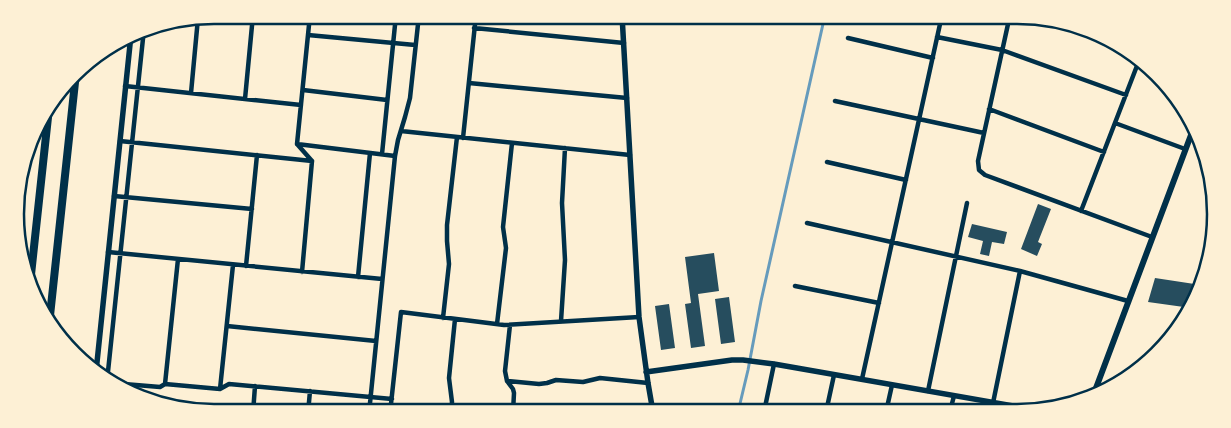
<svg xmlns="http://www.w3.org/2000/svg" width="1231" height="428" font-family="Arial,sans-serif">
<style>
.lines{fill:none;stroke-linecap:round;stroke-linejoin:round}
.stream{stroke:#669bbc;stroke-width:3}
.building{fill:#264d5e}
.minor{stroke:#003049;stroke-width:4.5}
.tertiary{stroke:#003049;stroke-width:5.5}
.secondary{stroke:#003049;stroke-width:6}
.motorway{stroke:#003049;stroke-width:8}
.rim{fill:none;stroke:#003049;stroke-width:2.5}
</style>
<rect width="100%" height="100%" fill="#fdf0d5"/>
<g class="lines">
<path class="stream" d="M738,412L748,370L761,301L825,15"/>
</g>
<path class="building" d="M1038,204L1051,209L1038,242L1042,244L1037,256L1021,249Z
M972,224L1007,232L1004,244L992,242L989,256L980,254L983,241L968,237Z
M714,253L719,291L698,294L705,346L691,348L685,304L691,303L685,257Z
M1155,278L1201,285L1191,308L1148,302Z
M729,297L735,342L721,344L715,299Z
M669,304L675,348L661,350L655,306Z"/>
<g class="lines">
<path class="minor" d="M310,15L297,144L312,161
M1010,15L978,161L979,170L985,175L1152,237
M474,28L624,43
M308,35L415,45
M937,37L1002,50L1126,95
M848,38L933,58
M469,83L627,98
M125,86L301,105
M303,90L387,100
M191,93L198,18
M245,99L253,15
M835,101L984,133
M989,109L1104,152
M1115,123L1185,149
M401,131L630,155
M463,138L476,15
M120,141L312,161
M297,144L395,156
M382,154L396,15
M827,162L906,180
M114,196L252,209
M1081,211L1140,58
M807,223L1020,271L1128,301
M108,252L382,279
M246,266L257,155
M302,272L312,161
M358,277L370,153
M795,286L879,303
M443,318L449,264L447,241V225L457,137
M561,321L565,260L562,203L565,148
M497,324L506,248L503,227L512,143
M510,325L505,371L507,381L513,389L514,393L513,412
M227,326L376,341
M862,379L942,15
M107,381L144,29
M507,381L539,384L547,383L556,380L583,382L600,378L648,383
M112,383L160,387L165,384L220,389L229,384L392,399
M165,384L178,259
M220,389L233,265
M928,391L967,203
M993,403L1020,271
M950,411L954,396
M764,412L774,364
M826,412L834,375
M886,412L892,385
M253,413L255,386
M308,413L310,391
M369,413L395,156L398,140L405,117L410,98L419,15
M390,413L401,312L504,325L639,317
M451,413L452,402L449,378L455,319"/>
<path class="tertiary" d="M622,15L639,317L648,383L653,412
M96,372L131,35
M646,372L732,360H743L774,364L1042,411"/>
<path class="secondary" d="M1093,396L1194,127"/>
<path class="motorway" d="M30,284L49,108
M49,325L76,73"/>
</g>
<path d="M0 0H1231V428H0ZM214 24H1017A190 190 0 0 1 1207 214V214A190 190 0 0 1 1017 404H214A190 190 0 0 1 24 214V214A190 190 0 0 1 214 24Z" fill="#fdf0d5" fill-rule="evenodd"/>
<path class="rim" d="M214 24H1017A190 190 0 0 1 1207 214V214A190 190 0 0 1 1017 404H214A190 190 0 0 1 24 214V214A190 190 0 0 1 214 24Z"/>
</svg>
